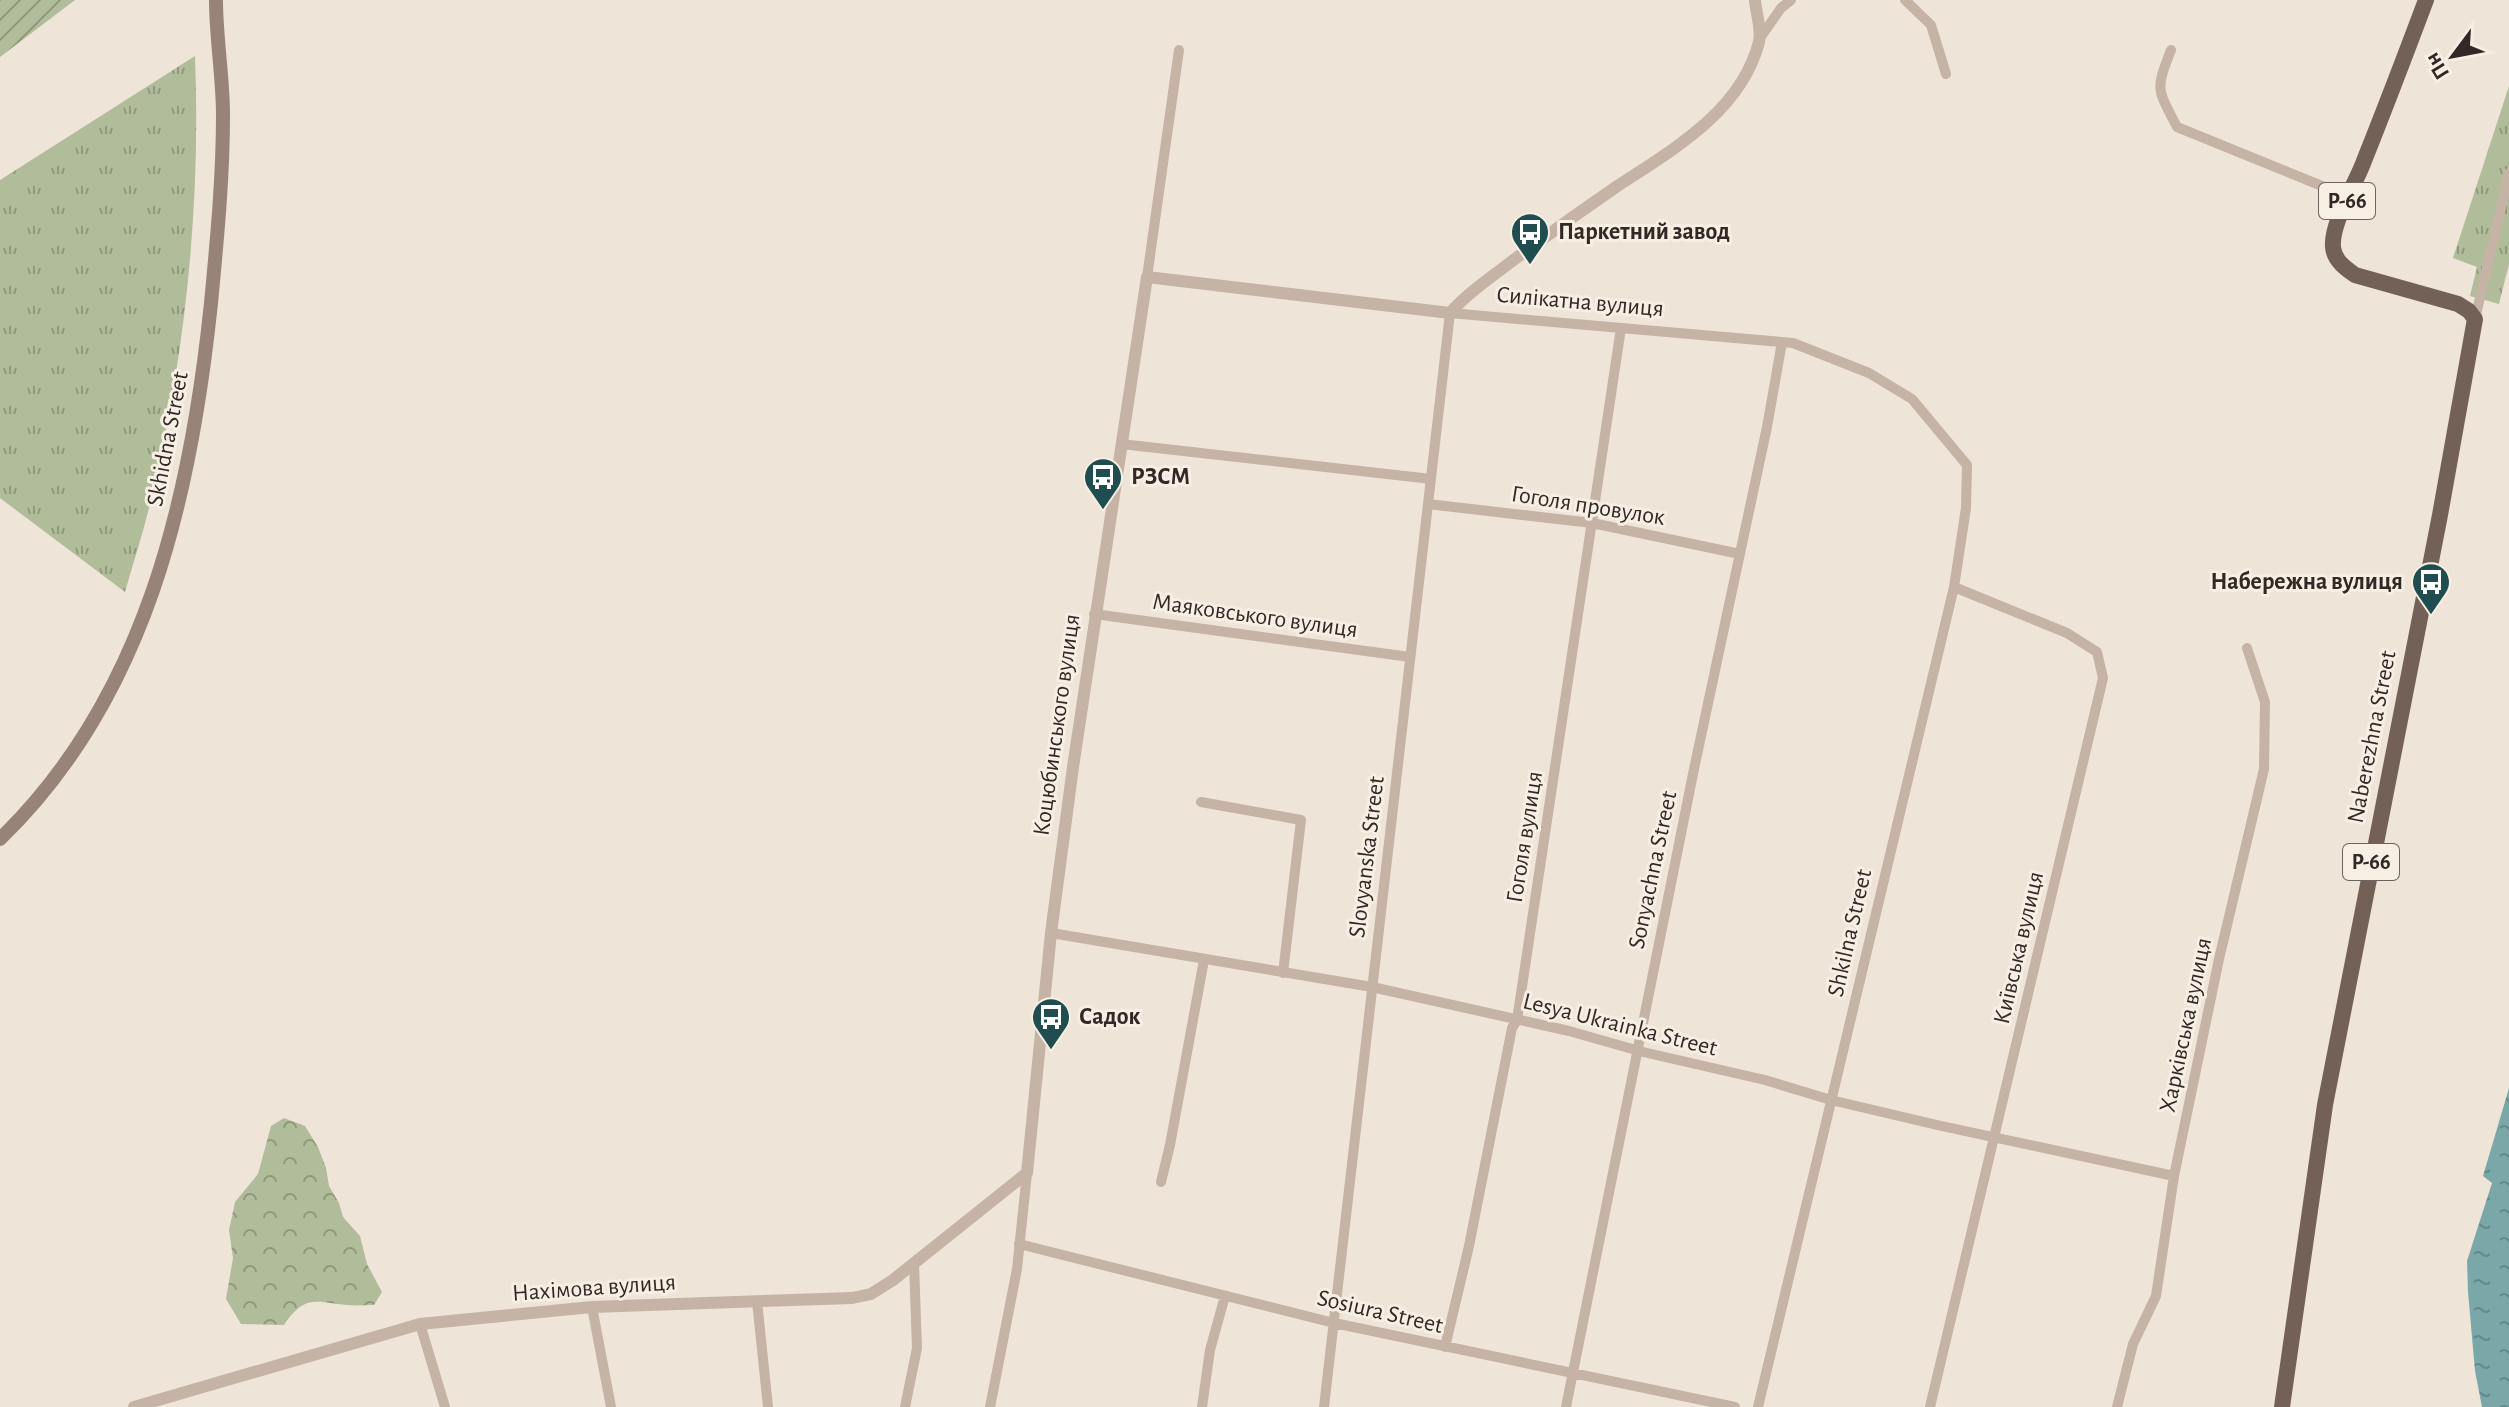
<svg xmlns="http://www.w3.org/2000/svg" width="2509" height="1407" font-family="'Alegreya Sans',sans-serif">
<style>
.grass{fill:url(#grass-tufts)}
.forest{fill:url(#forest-crowns)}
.garden{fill:url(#garden-furrows)}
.water{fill:url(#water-ripples)}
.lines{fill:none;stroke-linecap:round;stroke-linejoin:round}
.minor{stroke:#c5b3a6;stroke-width:10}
.tertiary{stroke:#c5b3a6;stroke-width:12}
.secondary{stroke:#988378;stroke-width:14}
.primary{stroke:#736158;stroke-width:16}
.labels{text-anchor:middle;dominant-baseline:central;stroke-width:6;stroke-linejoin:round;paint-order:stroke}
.shield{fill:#f7eee4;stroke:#6d645f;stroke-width:2}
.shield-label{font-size:22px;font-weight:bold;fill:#322926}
.poi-label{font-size:24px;font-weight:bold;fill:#322926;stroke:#f7eee4;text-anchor:start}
.street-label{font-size:24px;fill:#322926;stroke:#f7eee4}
</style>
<defs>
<pattern id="grass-tufts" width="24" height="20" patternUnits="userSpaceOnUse" patternTransform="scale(2)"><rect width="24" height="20" fill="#b1bc9a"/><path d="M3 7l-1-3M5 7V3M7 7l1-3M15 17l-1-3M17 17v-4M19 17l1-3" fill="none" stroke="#91997d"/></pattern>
<pattern id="forest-crowns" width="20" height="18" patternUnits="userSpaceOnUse" patternTransform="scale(2)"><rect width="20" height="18" fill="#b1bc9a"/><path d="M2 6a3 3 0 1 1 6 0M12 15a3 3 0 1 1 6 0" fill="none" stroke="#91997d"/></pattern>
<pattern id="garden-furrows" width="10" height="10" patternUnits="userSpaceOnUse" patternTransform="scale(2)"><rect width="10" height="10" fill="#b1bc9a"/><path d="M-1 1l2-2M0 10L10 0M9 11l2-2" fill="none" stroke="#91997d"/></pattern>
<pattern id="water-ripples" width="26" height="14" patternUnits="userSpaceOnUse" patternTransform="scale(2)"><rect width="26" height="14" fill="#7aa8a9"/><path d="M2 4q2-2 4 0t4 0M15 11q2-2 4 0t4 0" fill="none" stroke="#658989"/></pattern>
</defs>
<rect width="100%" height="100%" fill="#eee4d8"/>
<path class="grass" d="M195,56C201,207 185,357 150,504C143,534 133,563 125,592L0,498V180Z
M2509,86V264L2499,304L2470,296L2477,267L2453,258Z"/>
<path class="forest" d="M284,1118L305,1126L318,1147L326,1168L329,1186L339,1203L343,1217L360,1236L367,1264L382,1292L374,1305C365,1305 356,1306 347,1305C315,1302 305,1294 284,1325L241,1324L226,1299L233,1258L229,1230L235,1202L258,1174L271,1126Z"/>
<path class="garden" d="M0,0H75L0,57Z"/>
<path class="water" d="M2509,1088V1407H2482L2475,1371L2468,1292L2467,1261L2492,1183L2483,1176Z"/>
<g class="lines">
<path class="minor" d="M1905,0L1931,25L1946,74
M1760,38L1781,8L1791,0
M2171,50C2155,91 2157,88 2177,127L2349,197
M1147,277L1179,50
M2475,319L2509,173
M1121,444L1431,479
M1428,504L1592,523L1740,554
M1094,614L1410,657
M1201,802L1301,820L1283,973
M1051,933L1372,987L1569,1031L1643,1052L1765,1080L1831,1100L1937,1125L2174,1176
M1161,1182L1170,1145L1204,960
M1019,1244L1334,1323L1735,1407
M757,1301L768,1407
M592,1307L611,1407
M420,1324L445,1407
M1445,1347L1469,1246L1512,1028L1517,1020L1621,328
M905,1407L917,1348L914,1264
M990,1407L1017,1269L1027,1173
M1202,1407L1210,1350L1225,1296
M1324,1407L1450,313L1793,343L1869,373L1912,399L1967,465L1966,508L1954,587L1758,1407
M1566,1407L1694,769L1767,427L1782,342
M1930,1407L2103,678L2097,652L2067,633L1954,587
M2117,1407L2133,1344L2156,1296L2174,1176L2219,959L2264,769L2265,702L2247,648"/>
<path class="tertiary" d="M134,1407L420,1324L592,1307L852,1298L871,1294L893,1280L1027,1173L1051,933L1073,767L1147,277L1450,313C1468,293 1490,278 1511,262C1546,236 1581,211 1616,187C1672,150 1741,112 1759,42C1762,30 1756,13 1755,0"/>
<path class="secondary" d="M0,839C146,698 191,497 211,303C217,240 223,178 223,115C223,77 216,38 216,0"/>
<path class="primary" d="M2282,1407L2325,1105L2440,515L2475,319L2469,311L2458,304L2355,275C2345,268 2334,260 2333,247C2331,225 2353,188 2362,166C2384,111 2405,56 2426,0"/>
</g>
<defs>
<g id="bus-pin" transform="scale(2)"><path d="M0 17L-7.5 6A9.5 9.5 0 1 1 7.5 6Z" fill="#204d4f" stroke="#f7eee4"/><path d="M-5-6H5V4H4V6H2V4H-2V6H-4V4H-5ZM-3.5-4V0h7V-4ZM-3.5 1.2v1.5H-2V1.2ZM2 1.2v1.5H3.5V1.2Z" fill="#fff"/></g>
</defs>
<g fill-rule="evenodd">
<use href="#bus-pin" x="1530" y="232"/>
<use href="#bus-pin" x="1103" y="477"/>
<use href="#bus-pin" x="2431" y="582"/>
<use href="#bus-pin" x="1051" y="1017"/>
</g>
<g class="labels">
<g class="shield">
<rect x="2319" y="183" width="56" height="36" rx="6"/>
<rect x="2343" y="844" width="56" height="36" rx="6"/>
</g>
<g class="shield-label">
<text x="2347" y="201">Р-66</text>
<text x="2371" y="862">Р-66</text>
</g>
<g class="poi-label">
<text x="1558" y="232">Паркетний завод</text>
<text x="1131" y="477">РЗСМ</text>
<text x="2403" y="582" text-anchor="end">Набережна вулиця</text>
<text x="1079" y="1017">Садок</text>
</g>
<g class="street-label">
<text transform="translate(1580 302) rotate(5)">Силікатна вулиця</text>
<text transform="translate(168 439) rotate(-79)">Skhidna Street</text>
<text transform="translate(1588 506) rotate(9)">Гоголя провулок</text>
<text transform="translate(1255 616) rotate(8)">Маяковського вулиця</text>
<text transform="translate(1057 725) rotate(-82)">Коцюбинського вулиця</text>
<text transform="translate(2372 737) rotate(-79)">Naberezhna Street</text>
<text transform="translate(1525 837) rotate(-81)">Гоголя вулиця</text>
<text transform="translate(1367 857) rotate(-83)">Slovyanska Street</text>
<text transform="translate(1653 870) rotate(-78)">Sonyachna Street</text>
<text transform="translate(1850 933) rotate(-77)">Shkilna Street</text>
<text transform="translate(2019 948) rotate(-77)">Київська вулиця</text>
<text transform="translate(1620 1025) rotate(14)">Lesya Ukrainka Street</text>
<text transform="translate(2186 1025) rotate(-78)">Харківська вулиця</text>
<text transform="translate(594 1288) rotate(-4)">Нахімова вулиця</text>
<text transform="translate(1380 1312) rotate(13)">Sosiura Street</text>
</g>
</g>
<g transform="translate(2453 56) rotate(238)" stroke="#f7eee4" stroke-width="6" paint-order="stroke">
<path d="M0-6L14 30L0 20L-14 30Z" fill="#322926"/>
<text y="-12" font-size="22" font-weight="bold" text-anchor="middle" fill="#322926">Пн</text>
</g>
</svg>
